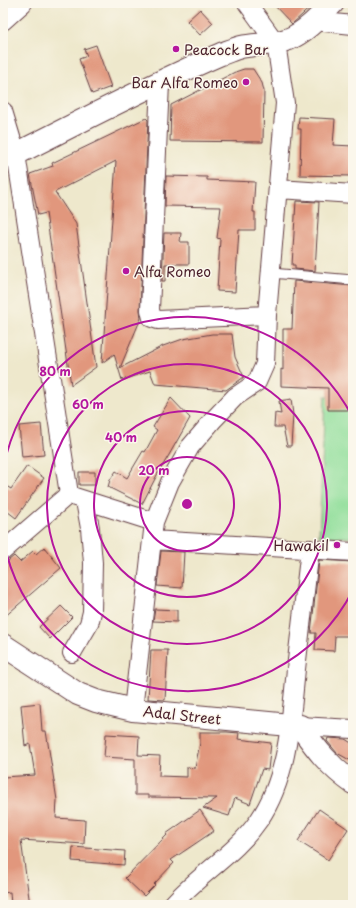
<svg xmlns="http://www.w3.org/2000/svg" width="356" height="908" font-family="'Playpen Sans',sans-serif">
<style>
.green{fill:#93df9c;stroke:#6e7f64}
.building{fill:#e1977d}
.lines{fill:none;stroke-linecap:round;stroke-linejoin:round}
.service-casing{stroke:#633d43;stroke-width:11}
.minor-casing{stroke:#633d43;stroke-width:20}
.tertiary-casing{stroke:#633d43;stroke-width:24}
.service{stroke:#fff;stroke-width:9}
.minor{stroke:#fff;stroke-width:18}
.tertiary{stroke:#fff;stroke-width:22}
.ring{fill:none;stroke:#b5179e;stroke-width:2}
.poi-dot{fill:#b5179e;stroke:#fbf7ec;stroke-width:1.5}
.labels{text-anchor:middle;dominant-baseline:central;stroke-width:3;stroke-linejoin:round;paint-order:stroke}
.poi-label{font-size:14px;fill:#4a1f2b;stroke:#fbf7ec;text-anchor:start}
.street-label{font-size:14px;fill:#4a1f2b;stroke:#fbf7ec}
.centre{fill:#b5179e;stroke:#fbf7ec;stroke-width:2}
.ring-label{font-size:12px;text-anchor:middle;font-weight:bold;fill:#b5179e;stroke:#fbf7ec;stroke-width:3;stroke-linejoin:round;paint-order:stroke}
</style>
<rect width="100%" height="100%" fill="#fbf7ec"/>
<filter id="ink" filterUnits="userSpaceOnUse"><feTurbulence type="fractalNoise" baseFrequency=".025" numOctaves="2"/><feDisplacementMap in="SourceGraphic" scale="8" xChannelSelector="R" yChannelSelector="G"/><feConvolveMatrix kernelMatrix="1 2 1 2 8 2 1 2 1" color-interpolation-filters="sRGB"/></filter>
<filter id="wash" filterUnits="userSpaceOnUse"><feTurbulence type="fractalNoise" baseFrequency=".012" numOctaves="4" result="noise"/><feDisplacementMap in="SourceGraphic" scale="16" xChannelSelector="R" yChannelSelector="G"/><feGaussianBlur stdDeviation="0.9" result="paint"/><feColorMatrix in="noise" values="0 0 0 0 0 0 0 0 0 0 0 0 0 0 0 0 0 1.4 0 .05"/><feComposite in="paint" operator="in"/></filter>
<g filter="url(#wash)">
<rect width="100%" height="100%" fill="#eee8cc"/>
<path class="green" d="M325,396L353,398V538L319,536Z"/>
<g id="blocks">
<path class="building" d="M272,3H315L292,24Z
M200,9L213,23L200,35L187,21Z
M96,45L111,87L92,94L79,59L87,56L84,49Z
M244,69H253L262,83L264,91L263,142L170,141L171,105L235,72Z
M299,117L335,119L333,145L353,146V176L300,175L301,129H298Z
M146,118L148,120L140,310L141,318L120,368L163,346L183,339L212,334H232L235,357L244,377L226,390L155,384L150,371L122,380L114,354L102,363L116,161L55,192L76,224L96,367L71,385L46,213L38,215L30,174L53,166L52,163Z
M166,176L207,177V180L255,182L253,212H255V230H239L235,292L217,291L220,239L217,238L221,207L165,206Z
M296,201L319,202L315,271L295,269V265H292Z
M164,233H181L180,242H189V264H165V281H162Z
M294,281L353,286V410H328V388L281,386V369L283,370V329H292Z
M171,398L190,418L169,455L157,475L142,504L108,487L110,480L116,471L127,478L143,451L145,452L157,430L153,427Z
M291,399L293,415L291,446H287L283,427H274L275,413L281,414L279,401Z
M41,424L44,455L22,457L19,426Z
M27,466L44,478L16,518L3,508V484L11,489Z
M79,472H95V485H79Z
M44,547L61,568L3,618V565L14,556L20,562L33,551L36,554Z
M161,551L184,552L182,588L157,586Z
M319,560L353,562V636H335L334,651L315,650L316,633H311Z
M61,606L72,617L50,639L39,627Z
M155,609L177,610V622L153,621Z
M151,650H168L165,700L148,699Z
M40,703L42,731H46L57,800L56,818L85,820L84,844L21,840L30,905H11L10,892L3,893V777L35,775L30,744L25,746L21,705Z
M200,732H227L239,733L238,739L271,743L268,770L262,769L250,804L235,798L229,816L203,808L217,798L148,797V795H135V759L104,757L106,734L139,736L138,755L160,756L159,776L187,777V767L195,768L200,743Z
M328,738L345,739L353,744V762L337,753L327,741Z
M319,809L348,829L328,860L298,841Z
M200,810L214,831L171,860L174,863L154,884L155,885L144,896L125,878L167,835L166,834Z
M73,847L125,851L124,865L72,861Z"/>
</g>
</g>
<g filter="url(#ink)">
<use href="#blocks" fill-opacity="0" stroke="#633d43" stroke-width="1"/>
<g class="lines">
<g class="service-casing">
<path id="service" d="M271,273L353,280"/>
</g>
<g class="minor-casing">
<path id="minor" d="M3,21L23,3
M314,21L353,25
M160,83L150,310L152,318L158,320L267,315
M3,111L16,154L69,494L3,551
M279,189L353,194
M75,497L154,522
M152,540L353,552
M72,653L89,624L92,612L93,563L90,528L85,501
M133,710L154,522L170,482L190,447L214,419L235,397L257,382L265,364L267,315L285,103L276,43L247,3
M300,726L353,729
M172,905C199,874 236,854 259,820C288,778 291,719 296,669C301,629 305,589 310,549"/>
</g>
<g class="tertiary-casing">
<path id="tertiary" d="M3,158L16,154C84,120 151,84 221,54C227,52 234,49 241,47C257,44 273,45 289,39C306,32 320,16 333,3
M3,645L78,694L96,701L133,710L300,726C317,750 329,766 353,783"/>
</g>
<use href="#service" class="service"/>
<use href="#minor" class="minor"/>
<use href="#tertiary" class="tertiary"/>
</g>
</g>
<g class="ring">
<circle cx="187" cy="504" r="47"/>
<circle cx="187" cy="504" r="93"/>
<circle cx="187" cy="504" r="140"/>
<path d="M353 590A187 187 0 0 1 3 538M3 470A187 187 0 0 1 353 418"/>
</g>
<g class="poi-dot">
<circle cx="176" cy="49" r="4"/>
<circle cx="246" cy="82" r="4"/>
<circle cx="126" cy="271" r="4"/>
<circle cx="337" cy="545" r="4"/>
</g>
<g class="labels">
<g class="poi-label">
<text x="184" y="49">Peacock Bar</text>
<text x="238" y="82" text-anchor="end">Bar Alfa Romeo</text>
<text x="134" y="271">Alfa Romeo</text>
<text x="329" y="545" text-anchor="end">Hawakil</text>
</g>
<g class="street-label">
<text transform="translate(182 715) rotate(6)">Adal Street</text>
</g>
</g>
<circle cx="187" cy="504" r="6" class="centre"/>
<g class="ring-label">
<text x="55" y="376">80 m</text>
<text x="88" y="409">60 m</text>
<text x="121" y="442">40 m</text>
<text x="154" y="475">20 m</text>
</g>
<rect width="356" height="908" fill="none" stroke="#fbf7ec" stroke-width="16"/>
</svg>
